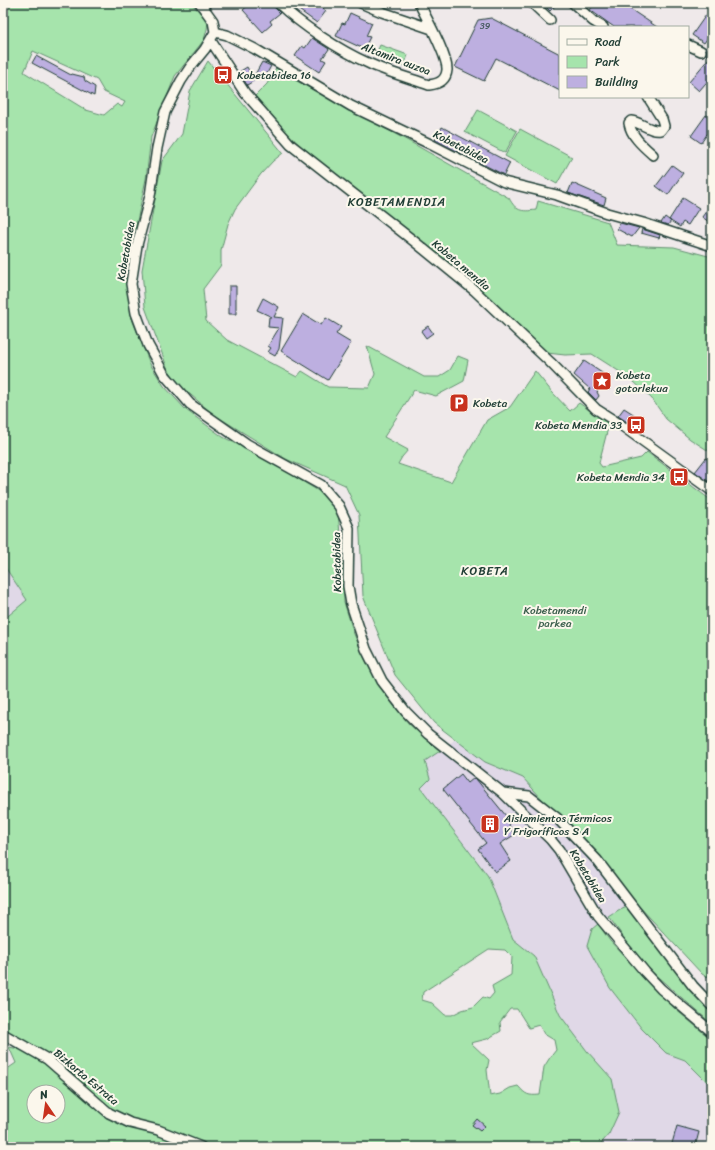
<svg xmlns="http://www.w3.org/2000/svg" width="715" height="1150" font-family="Sriracha,sans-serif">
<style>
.built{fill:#e0d8e7}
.green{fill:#a6e4ac;stroke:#629070;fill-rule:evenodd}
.building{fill:#bdafe0;stroke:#1f3d34}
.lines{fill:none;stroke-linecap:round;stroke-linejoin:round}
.minor-casing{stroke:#1f3d34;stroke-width:12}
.minor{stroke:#fbf7ec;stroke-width:9}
.labels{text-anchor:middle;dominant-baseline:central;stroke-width:4;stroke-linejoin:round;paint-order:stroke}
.number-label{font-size:9px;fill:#465a5f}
.street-label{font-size:11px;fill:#1f3d34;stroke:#fbf7ec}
.poi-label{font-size:11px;fill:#1f3d34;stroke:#fbf7ec;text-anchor:start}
.park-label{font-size:11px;fill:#3a5e4c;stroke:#fbf7ec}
.neighbourhood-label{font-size:12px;letter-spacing:1px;fill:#1f3d34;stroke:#fbf7ec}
</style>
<rect width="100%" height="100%" fill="#efe9ea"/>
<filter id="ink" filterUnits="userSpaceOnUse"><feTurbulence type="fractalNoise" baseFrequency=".025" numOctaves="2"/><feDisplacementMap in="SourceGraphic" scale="8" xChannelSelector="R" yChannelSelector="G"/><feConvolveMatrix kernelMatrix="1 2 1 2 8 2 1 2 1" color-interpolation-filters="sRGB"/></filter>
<g filter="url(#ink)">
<path class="built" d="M3,564L27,600L3,620Z
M456,739L485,762L523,778L638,905L620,910L592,928L610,988L642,1029L666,1053L685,1060L712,1087V1121L705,1147H598L609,1134L612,1080L587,1051L560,1015L534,956L513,939L488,876L421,788L430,779L425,761Z"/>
<path class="green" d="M3,3H191L208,21L207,29L204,40L175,76L151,137L146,179L125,277L132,319L150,364L164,386L186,410L223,437L261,456L325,495L338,513L342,554L344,602L354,634L365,659L379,686L394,706L409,724L440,751L425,761L430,779L421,788L488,876L513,939L534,956L560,1015L587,1051L612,1079L619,1112L609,1134L598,1147H3V1072L16,1063L9,1047L19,1049L3,1031V620L27,600L3,564ZM33,51L97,80L104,92L125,102L122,107L117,104L104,115L86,110L24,72ZM489,949L505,950L512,957L511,975L492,986L494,993L489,999L483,997L473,1007L462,1010L452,1015H445L432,1003L422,1000L423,992ZM510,1009H517L529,1028L539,1025L544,1034L554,1040L556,1050L549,1059L544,1067L540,1095C528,1096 526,1095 518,1086L510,1088L500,1094L490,1096L487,1070L489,1060L471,1043L487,1039L501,1031L500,1022ZM34,1092H58V1116H34Z
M380,45L408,55L404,66L376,54Z
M208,61L283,153L273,161L261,174L235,209L228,224L221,250V265L203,289L206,321L227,340L297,377L302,371L328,387L369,388L375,374L367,346L424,377H439L450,370L458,356L468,360L464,381L436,396L414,390L384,437L408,450L402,457L398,464L451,482L487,420L510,407L535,371L552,392L570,411L579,403L609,424L599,463L602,467L641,458L647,452L712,501V971L707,977L702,974L638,905L523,778L485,762L434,723L395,675L363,596L359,515L345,485L286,459L213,414L177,383L167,367L145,307L142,270L162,161L182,134L190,91Z
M278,64L295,80L412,143L509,198C516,211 521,212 536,210L538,201L608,222L617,245L674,247L712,257V453L690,439L666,419L652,399L631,379L592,354L565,355L547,353L462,274L307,152L286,132L255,96L267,84Z
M478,110L517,131L505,153L465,132Z
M520,129L572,157L557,184L505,156Z
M627,907L712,1010V1024L652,972L624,938L609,917L620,910Z
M598,924L610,941L674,1008L712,1040V1087L685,1060L666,1053L642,1029L610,988L587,946L592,929Z"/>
<path class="building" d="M251,3H272L274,7L280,13L270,21L272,24L263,32L243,10Z
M289,3H328L323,9L326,11L317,23Z
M542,3H558L550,11Z
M595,3H621L657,27H614L590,10Z
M350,13L372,23L366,36L370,37L364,49L336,36L342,23L345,24Z
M706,15L712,19V32L704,43L692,35Z
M491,18L560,54V91L496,58L484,81L455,67L478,20Z
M312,38L329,49L322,59L326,61L319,72L295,56L302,46L305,48Z
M712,41V76L699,91L689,82L710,57L706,54V48Z
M36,56L71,75L72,74L84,77L85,81L95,87L94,96L32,63Z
M262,62L271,66L265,77L262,76L247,85L239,72L247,67L253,78Z
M706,115L712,119V127L701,143L691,136Z
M442,127L510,163L504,175L435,140Z
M672,165L683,173L668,195L656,186Z
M572,183L606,198L604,205L568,193Z
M683,198L699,208L688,225L683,222L680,227L669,220L671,221L668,225L661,223L665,217L669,220Z
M712,203V224L702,217Z
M620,223L639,228L632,237L617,229Z
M642,229L660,235L659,238L641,233Z
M229,286H236V314H229Z
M263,298L279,307L274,317L283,318L279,349L275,356L268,352L271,348L268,346L279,328L268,327L269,317H272L257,310Z
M303,314L321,325L326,318L341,327L336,334L351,343L328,380L281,351Z
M428,326L433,333L426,338L421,331Z
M584,361L608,377L597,392L599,396L596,400L588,392L590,389L574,375Z
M624,408L638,417L632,425L618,416Z
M706,458L712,462V484L695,472Z
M461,774L468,783L474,778L476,779L511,822L509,825L514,835L500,844L511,861L495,872L478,849L486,843L443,789Z
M477,1119L485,1126L480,1131L472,1125Z
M677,1126L699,1132L695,1147H671Z"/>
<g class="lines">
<g class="minor-casing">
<path id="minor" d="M200,3L213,21L215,32
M278,3C301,25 339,50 368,63C387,72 409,78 429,85C438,84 446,81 447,70C448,57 426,17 419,3
M361,3L382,12L432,29
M532,3L550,20
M573,3L593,21L603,27
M215,32L205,49L191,66L181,81L165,112L157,148L150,196L137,245L131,284L136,313L148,345L164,374L190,404L247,444L321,485L339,506L349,528L348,586L351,604L366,649L382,681L406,712L428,734L503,793L550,839L559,850L598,916L645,972L661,989L712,1032
M215,32L227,35L255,49L351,106L430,144L504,182L557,195L607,213L643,223L712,246
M211,41L245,93L291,145L415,242L474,290L550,362L596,409L618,423L712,491
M688,45L701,51
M648,97L662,119L664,126L661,130C650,132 641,122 631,121L629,123C631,136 643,146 653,155
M503,793L529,796L557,818L597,860L693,986L712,1006
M3,1034L47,1059L109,1113L130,1123L158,1130L201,1147"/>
</g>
<use href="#minor" class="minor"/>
</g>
</g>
<defs>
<g id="bus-square" transform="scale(1)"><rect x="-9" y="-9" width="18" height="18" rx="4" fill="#c8321e" stroke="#fbf7ec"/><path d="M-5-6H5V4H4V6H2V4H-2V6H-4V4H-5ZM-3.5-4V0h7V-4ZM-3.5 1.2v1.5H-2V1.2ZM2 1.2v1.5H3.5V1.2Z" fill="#fff"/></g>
<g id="sight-square" transform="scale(1)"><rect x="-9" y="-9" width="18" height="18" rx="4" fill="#c8321e" stroke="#fbf7ec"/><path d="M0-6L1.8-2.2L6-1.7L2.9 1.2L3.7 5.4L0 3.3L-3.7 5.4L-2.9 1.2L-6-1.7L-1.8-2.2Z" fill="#fff"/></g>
<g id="parking-square" transform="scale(1)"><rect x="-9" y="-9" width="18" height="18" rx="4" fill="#c8321e" stroke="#fbf7ec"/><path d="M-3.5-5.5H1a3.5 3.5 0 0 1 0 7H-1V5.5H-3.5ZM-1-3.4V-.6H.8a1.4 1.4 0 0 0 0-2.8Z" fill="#fff"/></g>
<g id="building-square" transform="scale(1)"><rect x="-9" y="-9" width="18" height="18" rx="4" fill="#c8321e" stroke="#fbf7ec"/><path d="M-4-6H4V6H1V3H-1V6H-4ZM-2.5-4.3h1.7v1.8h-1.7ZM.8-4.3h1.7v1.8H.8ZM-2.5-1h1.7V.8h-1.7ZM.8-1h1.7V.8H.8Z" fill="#fff"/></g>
</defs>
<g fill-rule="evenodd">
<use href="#bus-square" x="223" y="75"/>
<use href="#sight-square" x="602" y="381"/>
<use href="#parking-square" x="459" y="403"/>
<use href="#bus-square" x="636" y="425"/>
<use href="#bus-square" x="679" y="477"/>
<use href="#building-square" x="490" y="824"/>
</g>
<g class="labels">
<g class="number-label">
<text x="485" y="26">39</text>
</g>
<g class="street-label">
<text transform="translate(396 59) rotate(21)">Altamira auzoa</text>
<text transform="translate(461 147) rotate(27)">Kobetabidea</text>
<text transform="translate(126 251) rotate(-80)">Kobetabidea</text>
<text transform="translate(461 265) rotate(40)">Kobeta mendia</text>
<text transform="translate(337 562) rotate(-91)">Kobetabidea</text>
<text transform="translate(588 876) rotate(59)">Kobetabidea</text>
<text transform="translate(86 1077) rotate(40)">Bizkorta Estrata</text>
</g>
<g class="poi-label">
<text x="237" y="75">Kobetabidea 16</text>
<text x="616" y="375">Kobeta<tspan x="616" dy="13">gotorlekua</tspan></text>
<text x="473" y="403">Kobeta</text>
<text x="622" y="425" text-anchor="end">Kobeta Mendia 33</text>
<text x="665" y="477" text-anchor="end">Kobeta Mendia 34</text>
<text x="504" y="818">Aislamientos Térmicos<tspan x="504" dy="13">Y Frigoríficos S A</tspan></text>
</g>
<g class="park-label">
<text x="555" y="610">Kobetamendi<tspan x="555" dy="13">parkea</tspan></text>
</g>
<g class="neighbourhood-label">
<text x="397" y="202">KOBETAMENDIA</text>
<text x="485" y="571">KOBETA</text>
</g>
</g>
<rect width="715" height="1150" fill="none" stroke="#fbf7ec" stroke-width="16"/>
<rect x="8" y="8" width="699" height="1134" fill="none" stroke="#1f3d34" stroke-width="1.5" filter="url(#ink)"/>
<rect x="559" y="26" width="130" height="72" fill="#fbf7ec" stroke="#a3ada2"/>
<rect x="567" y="39" width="20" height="6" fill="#fbf7ec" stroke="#a3ada2"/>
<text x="595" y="46" font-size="12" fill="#1f3d34">Road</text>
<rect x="567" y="56" width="20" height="12" fill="#a6e4ac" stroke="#a3ada2"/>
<text x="595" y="66" font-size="12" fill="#1f3d34">Park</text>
<rect x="567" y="76" width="20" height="12" fill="#bdafe0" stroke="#a3ada2"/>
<text x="595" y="86" font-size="12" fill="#1f3d34">Building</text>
<g transform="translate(46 1104) rotate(347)"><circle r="19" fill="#fbf7ec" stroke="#a3ada2"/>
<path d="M0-3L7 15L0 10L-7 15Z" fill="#c8321e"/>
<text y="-6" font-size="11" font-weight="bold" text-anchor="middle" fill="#1f3d34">N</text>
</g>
</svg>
